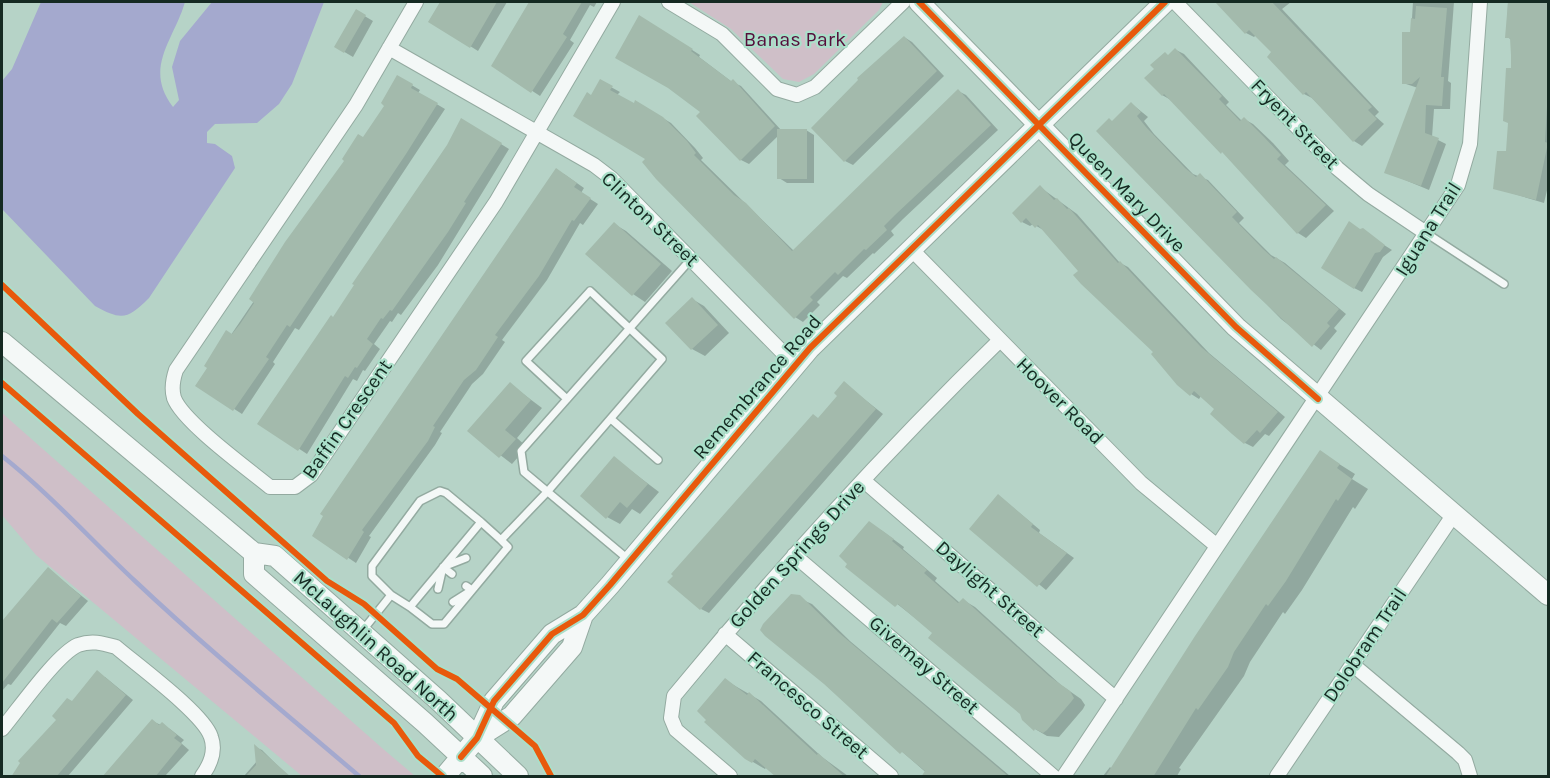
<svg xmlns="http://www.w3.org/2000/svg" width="1550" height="778" font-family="Karla,sans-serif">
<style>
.green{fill:#cfbfc8}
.water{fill:#a4a9ce}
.shadow{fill:#0003}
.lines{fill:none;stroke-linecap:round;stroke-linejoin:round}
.stream{stroke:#a4a9ce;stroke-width:4.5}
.building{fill:#a3baac}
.lane-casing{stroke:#93aaa0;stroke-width:10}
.street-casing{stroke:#93aaa0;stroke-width:16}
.secondary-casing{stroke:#93aaa0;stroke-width:22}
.lane{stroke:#f4f8f7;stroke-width:7}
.street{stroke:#f4f8f7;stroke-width:14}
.secondary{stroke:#f4f8f7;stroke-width:20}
.cycleway-casing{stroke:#aadfc9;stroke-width:10}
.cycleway{stroke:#e8590c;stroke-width:6}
.labels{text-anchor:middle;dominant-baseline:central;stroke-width:4.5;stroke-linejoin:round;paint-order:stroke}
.park-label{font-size:20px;fill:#550d3a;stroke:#aadfc9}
.street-label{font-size:20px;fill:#152a22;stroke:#aadfc9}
</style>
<rect width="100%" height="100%" fill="#b6d3c7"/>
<path class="green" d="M689,2H883L879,10L814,74L799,82L783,79L731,29Z
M2,413L382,748L415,776H302L36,555L2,515Z"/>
<path class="water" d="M41,2H185C174,40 143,68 173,107L179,100L172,67L180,41L212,2H324L292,84L279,104L257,123L215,124L207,132V143L215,144L232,156L235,168L149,298C128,319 122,321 95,306L2,209V81L12,69Z"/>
<path class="shadow" d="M442,2H507L478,51L430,21Z
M531,2H597L594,7L590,5L570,40L574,43L540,96L493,65Z
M1227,2H1291L1282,9L1379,112L1375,116L1384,124L1362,146L1354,141L1312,98L1304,94L1273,52L1256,35L1254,37L1246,33L1222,7Z
M1413,2H1454L1448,81L1451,83L1450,109H1434L1432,137L1446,144L1429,190L1386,172L1418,88L1403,83V33L1411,34Z
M1508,2H1548V186L1544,203L1495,188L1507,153L1512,69V40L1507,37Z
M356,11L373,21L353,57L336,47Z
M647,21L700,55L699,57L732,82L741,86L781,130H806L814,135V183H787L779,178V135L749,164L741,160L702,112Z
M904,37L912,42L944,76L853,165L845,161Z
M1176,50L1184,54L1229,102L1226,105L1242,121L1244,119L1253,124L1273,143L1289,161L1285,165L1334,211L1306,238L1298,233L1228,156L1171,100L1162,95L1169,56Z
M398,77L420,90L418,93L445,109L299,330L295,328L273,362L275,364L242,414L197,385L386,106Z
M600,81L620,92L617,95L634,105L636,102L671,123L695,148L703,158L701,160L794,251L958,91L966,95L998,130L903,219L891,231L894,235L874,254L873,253L847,278L843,276L817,302L820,305L803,322L795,317L591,97Z
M1132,104L1148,117L1144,121L1154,134L1193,174L1208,180L1244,218L1239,223L1271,255L1285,263L1346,314L1334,328L1337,331L1321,350L1281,319L1098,131L1113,122Z
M462,120L509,149L438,265L401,315L398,313L392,322L390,321L374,344L380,349L365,371L363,370L357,381L353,379L307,454L260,423L334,318L448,145Z
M564,174L584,188L581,193L598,204L583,225L580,223L547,280L502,340L505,342L483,374L472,384L440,432L442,433L435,445L369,536L371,537L356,563L314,535Z
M1040,187L1077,214L1120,263L1128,267L1209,353L1285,417L1269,436L1265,434L1253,447L1245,443L1216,409L1201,396L1199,399L1191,394L1045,231L1033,224L1030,226L1022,222Z
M614,224L626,231L672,271L645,302L633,294Z
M1357,228L1392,250L1383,257L1362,292L1354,288Z
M692,299L704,306L729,333L705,356L692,349L667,323Z
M844,383L883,414L709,613L701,609L819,419L839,396Z
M510,384L542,408L517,438L527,447L512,464L469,431Z
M614,458L659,492L640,514L632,509L620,524L607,517Z
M1336,462L1355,474L1352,479L1368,489L1355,509L1353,507L1302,590L1285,614L1283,612L1250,662L1244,676L1179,768L1181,769L1177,776H1103L1110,767L1112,769Z
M999,496L1040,530L1039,533L1074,558L1046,590L971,529Z
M881,530L904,547L903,549L937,578L935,581L960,603L963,600L975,607L1061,685L1081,699L1085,705L1083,709L1059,737L1047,736L1035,729L1023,719L1021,713L934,633L872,584Z
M48,569L88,601L66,626L60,623L11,685L8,684L2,691V623Z
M791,595L812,604L850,641L1010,776H930L762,629Z
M105,677L133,700L68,776H12L73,703Z
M725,680L761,701L822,757L848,776H778L767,766L765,769L753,762Z
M152,721L170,729L184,740L181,743L189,750L165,776H104Z
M255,747L262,750L288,776H244L257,761Z"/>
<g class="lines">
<path class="stream" d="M2,456C50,494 90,539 135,581C207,649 284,712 359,776"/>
</g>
<path class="building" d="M440,2H497L470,48L428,22Z
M529,2H582L563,34L567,37L531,93L491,66Z
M1215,2H1272L1372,107L1368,110L1377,119L1353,142L1306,92L1303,95L1267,57L1271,52L1249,30L1245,34Z
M1508,2H1548V89L1545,142L1548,143L1536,200L1493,189L1497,151H1506L1508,123L1503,121L1506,68H1511V55L1510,38H1505Z
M1416,6L1447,8L1441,77H1444L1442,106L1426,105L1425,133L1439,138L1421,186L1384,173L1420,77L1412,84H1402V32H1410L1411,18L1415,19Z
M356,9L366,15L344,53L334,47Z
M639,15L693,49L691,51L731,81L733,79L775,126L740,161L696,116L700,112L668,88L615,58Z
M904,36L937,71L844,162L811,128L858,80L857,78Z
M1175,48L1222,96L1219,99L1240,121L1244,117L1264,137L1281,155L1277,159L1326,205L1297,234L1222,152L1221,154L1164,94L1162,96L1144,78L1154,69L1150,65L1165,52L1168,55Z
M397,75L413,84L411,88L438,103L406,154L290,327L287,325L266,357L269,359L233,411L195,386L207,368L204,366L226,330L232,334L240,324L254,303L249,299L285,242L344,161L342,159L358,134L363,137L384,106L381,103Z
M600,79L613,86L610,90L634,103L635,100L663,117L687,141L696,153L694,155L734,195L746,203L792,251L958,89L991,125L895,215L884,226L887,230L866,250L864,249L838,275L835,272L810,297L813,300L794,319L656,179L642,162L645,159L573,116L587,92L591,95Z
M1131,102L1141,112L1137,116L1146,127L1185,168L1196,177L1200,173L1212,186L1237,212L1232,217L1263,249L1274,259L1276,257L1339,309L1327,323L1330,326L1312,347L1251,290L1096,131L1109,118L1112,121Z
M461,118L502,143L464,202L466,203L448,232L392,311L390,310L383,319L381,318L367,339L373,344L357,368L355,367L348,378L345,376L298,451L257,424L331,315L333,317L354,285L352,284L447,145Z
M777,129H807V179H777Z
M556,168L577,183L574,187L591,198L574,221L572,220L539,276L495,335L498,337L476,370L464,380L433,426L435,427L428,441L362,530L364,532L347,560L312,536L323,516L320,514Z
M1040,185L1054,200L1057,198L1067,209L1069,208L1118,263L1120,261L1201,347L1278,412L1260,433L1257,430L1244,444L1232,434L1210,414L1214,409L1194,391L1190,396L1177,385L1151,354L1153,352L1081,284L1073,275L1078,271L1038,225L1035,228L1026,218L1021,223L1012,213Z
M1349,221L1360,229L1363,228L1385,245L1380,252L1375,253L1354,289L1321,268Z
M614,222L661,264L632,296L585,254Z
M692,297L718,325L691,350L665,323Z
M844,381L876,409L700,610L667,582L673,576L671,574L813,414L818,418L837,396L834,393Z
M510,382L531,400L505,430L516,439L499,458L467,431Z
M1320,450L1340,464L1337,468L1352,479L1338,501L1336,499L1286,581L1268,606L1266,604L1234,652L1228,667L1198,710L1196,708L1153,777H1105L1195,636Z
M614,456L648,484L627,508L620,502L606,519L580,496Z
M998,494L1033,524L1031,527L1067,553L1037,587L969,529Z
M869,521L894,539L892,541L927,570L924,573L958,603L963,598L1049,676L1070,691L1074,698L1071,702L1047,730L1043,733L1035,729L1034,731L1022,720L1020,714L928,638L932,633L898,604L895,607L845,567L847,564L839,556Z
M48,567L81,596L57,623L52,619L2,683V621Z
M791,594L800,595L838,632L1009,777H921L925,771L902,752L900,754L824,684L765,636L760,630L763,624Z
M97,670L126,695L56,777H11L20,763L18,761L56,720L52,716L67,698L72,701Z
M725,678L747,695L749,692L817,755L818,753L845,777H776L755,759L752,763L745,759L704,722L706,720L697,711Z
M152,719L159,725L162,722L177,735L174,738L182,744L155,777H102Z
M254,744L291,777H245L256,765Z"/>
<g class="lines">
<g class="lane-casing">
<path id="lane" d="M1426,233L1504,284
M611,419L658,460
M629,560L524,472L521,451L691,259
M443,567L452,574
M438,589L443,567L466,558
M391,595L372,576V566L420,501L440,491L446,493L481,522
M453,602L472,590L466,586
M410,607L432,624H444L508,547L501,540
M363,630L391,595L410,607L481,522L501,540L548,491L662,359L590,291L526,361L567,399"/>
</g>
<g class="street-casing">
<path id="street" d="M416,2L356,105L176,370C173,379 171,388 174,398C183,422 248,469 270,487H295L311,475L496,202L613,2
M669,2L722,34L777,89L797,95L815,87L903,2
M1175,2L1337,168L1368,194L1426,233
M389,48L594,165L611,178L795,365
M911,249L1141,483L1217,546
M863,480L1116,699
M794,555L1053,776
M725,634L891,776
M1352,664L1458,753L1465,760L1470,776
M2,729C18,710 57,654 78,645C92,640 102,643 116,647C137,665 204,714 211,737C216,751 210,765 202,776
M730,776L676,730L671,718L674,696C776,572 884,453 1000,340
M1064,776L1458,185L1470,144L1480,2
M1277,776L1454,514"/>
</g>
<g class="secondary-casing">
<path id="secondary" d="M919,2L1236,327L1548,595
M2,342L254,553L275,556L438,700L518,776
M254,553V574L425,723L482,776
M477,738L512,716L572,647L583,615
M445,776L477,738L494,701L552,634L583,615L610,585L810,348L1165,2"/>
</g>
<use href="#lane" class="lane"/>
<use href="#street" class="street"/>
<use href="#secondary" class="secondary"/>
<g class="cycleway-casing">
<path id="cycleway" d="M919,2L1236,327L1318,399
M2,285L138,414L327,581L364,604L437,669L457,679L535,746L551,776
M2,383L394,723L418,756L442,776
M461,757L477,738L494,701L552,634L583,615L610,585L810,348L1165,2"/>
</g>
<use href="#cycleway" class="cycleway"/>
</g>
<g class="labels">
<g class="park-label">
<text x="795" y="39">Banas Park</text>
</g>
<g class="street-label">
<text transform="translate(1295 124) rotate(46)">Fryent Street</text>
<text transform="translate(1127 192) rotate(46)">Queen Mary Drive</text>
<text transform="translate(650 219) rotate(44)">Clinton Street</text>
<text transform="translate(1428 229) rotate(-58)">Iguana Trail</text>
<text transform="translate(757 387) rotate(-49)">Remembrance Road</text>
<text transform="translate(1060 401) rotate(45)">Hoover Road</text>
<text transform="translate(347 419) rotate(-55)">Baffin Crescent</text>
<text transform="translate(797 554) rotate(-48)">Golden Springs Drive</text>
<text transform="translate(990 589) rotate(41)">Daylight Street</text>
<text transform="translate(1365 645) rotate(-56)">Dolobram Trail</text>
<text transform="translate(376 646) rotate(42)">McLaughlin Road North</text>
<text transform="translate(924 665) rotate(41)">Givemay Street</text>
<text transform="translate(808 705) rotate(41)">Francesco Street</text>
</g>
</g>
<rect width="1550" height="778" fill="none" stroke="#152a22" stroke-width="6"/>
</svg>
